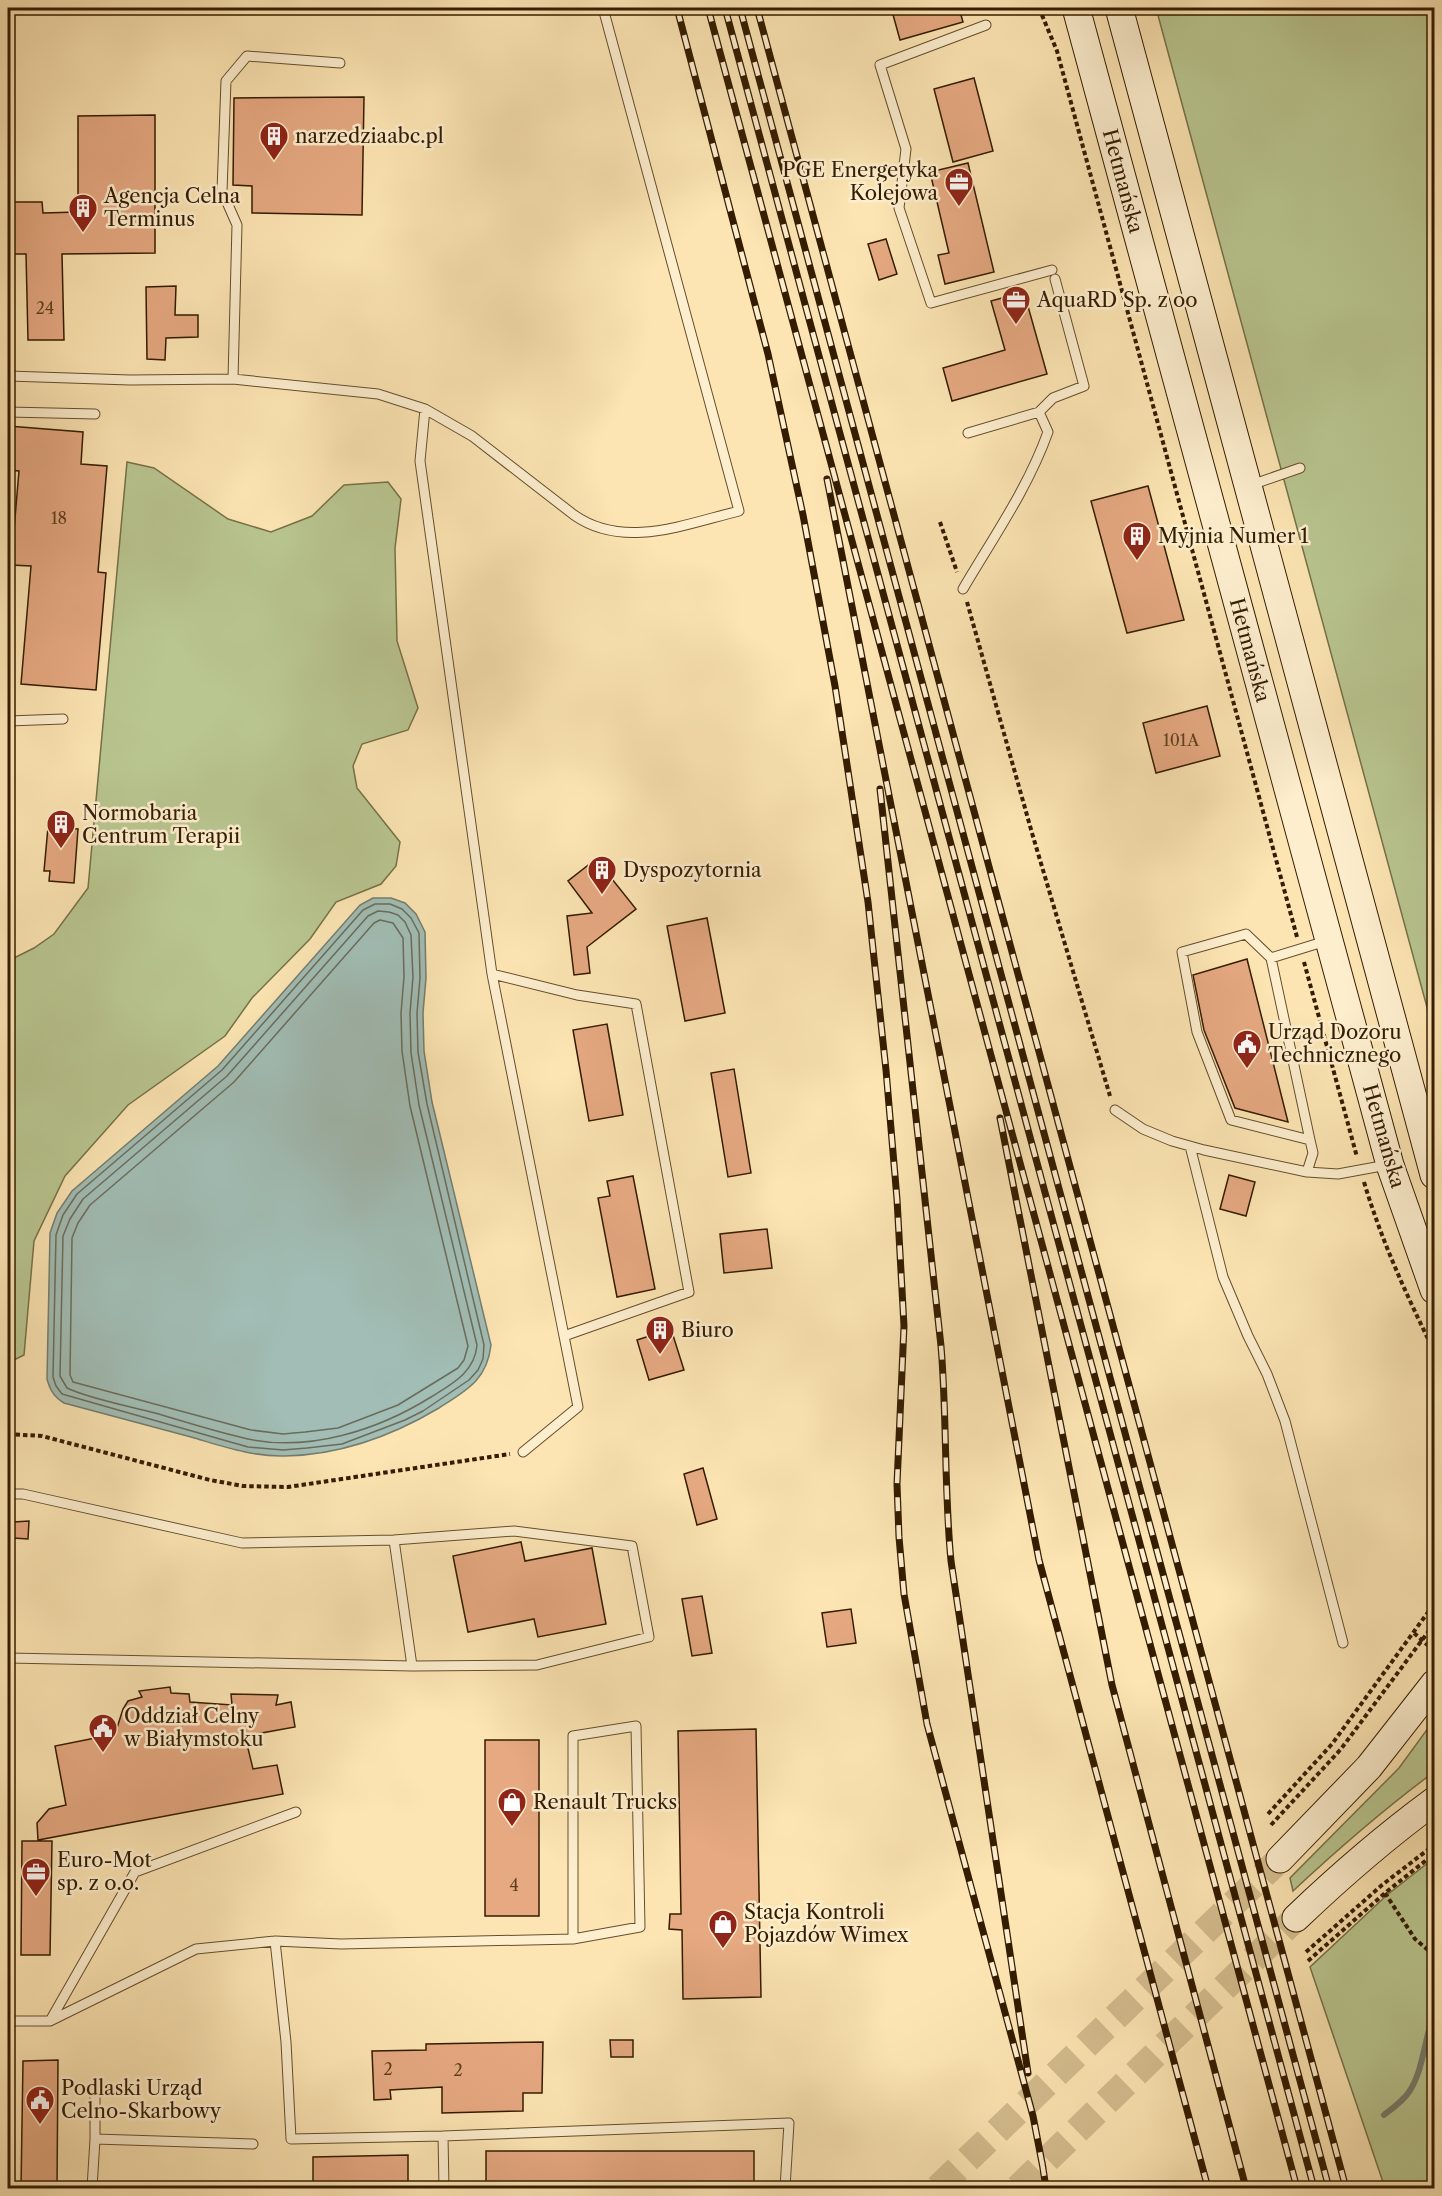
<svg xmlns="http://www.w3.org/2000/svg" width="1442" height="2196" font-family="'Libre Caslon Text',serif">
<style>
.green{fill:#b9c690;stroke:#767148;stroke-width:1.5}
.water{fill:#a1bdb5;stroke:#757d6d;stroke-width:1.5}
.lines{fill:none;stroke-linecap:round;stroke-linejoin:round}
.shore{stroke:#6a6c5a;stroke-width:1.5}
.stream{stroke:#757d6d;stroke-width:6}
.building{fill:#e6a982;stroke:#341c00;stroke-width:1.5}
.secondary-tunnel{stroke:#d4bd8f;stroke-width:27;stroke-dasharray:27 14;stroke-linecap:butt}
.service-casing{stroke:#664e2d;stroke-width:11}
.secondary-casing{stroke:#341c00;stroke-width:29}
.path{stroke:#341c00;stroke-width:4;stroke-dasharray:4.5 3;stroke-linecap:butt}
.service{stroke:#fdeece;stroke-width:9}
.secondary{stroke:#fdeece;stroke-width:27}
.rail-casing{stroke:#341c00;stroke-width:7}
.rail{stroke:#fdeece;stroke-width:4.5;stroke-dasharray:14;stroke-linecap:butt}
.labels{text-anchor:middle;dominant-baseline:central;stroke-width:5;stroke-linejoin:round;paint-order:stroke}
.number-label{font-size:16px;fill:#603f20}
.poi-label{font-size:20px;fill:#341c00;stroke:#fdeece;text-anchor:start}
.street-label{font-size:20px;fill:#341c00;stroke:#fdeece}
</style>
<rect width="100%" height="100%" fill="#fce5b3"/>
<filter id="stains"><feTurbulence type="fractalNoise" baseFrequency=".00333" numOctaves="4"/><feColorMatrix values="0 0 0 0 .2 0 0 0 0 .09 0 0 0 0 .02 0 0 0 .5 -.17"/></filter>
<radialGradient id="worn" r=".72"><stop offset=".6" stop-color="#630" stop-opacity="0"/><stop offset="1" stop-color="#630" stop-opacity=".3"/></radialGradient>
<path class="green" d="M1156,8H1434V1033Z
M127,462L154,468L228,519L271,532L312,516L344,485L388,482L401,499L395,548L397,641L418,708L408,730L362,744L353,766L357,788L400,842L396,866L381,884L336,902L310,939L252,998L225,1036L128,1105L65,1176L34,1241L24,1355L8,1363V961L34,948L54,934L88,888Z
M1434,1720V1772C1384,1809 1338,1849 1293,1891L1290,1878L1399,1768Z
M1434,1858V2188H1385L1310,1967L1387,1895Z"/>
<path class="water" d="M373,898H391L405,903L416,914L425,932L426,978L423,1013L424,1051L432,1102L491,1345C487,1380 467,1390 439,1408C392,1436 339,1455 285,1456C253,1457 222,1446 191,1437C149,1426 106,1414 64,1403C54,1397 50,1390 47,1379L50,1233L57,1213L72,1191L218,1066L360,905Z"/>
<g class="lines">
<path class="shore" d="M375,904H390L402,909L411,918L419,933L420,978L417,1013L418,1052L427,1104L484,1345L483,1359L478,1370L469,1380L423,1411L405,1420L342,1444L307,1448L283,1450L248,1447L62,1394L56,1386L53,1377L56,1235L63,1215L77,1194L222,1070L363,910Z
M378,911L389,912L398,915L405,922L411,935L413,977L410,1013L411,1053L419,1105L477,1345C475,1372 452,1384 431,1397C378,1430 310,1452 248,1439C216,1432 186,1422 155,1413C129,1406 90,1399 67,1388L60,1376L63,1236L70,1219L83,1199L227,1076L368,916Z
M380,920L393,923L403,938L404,977L401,1013L402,1051L410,1106L468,1346L464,1360L458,1368L398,1405L338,1428L305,1432L283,1434L251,1430L73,1382L70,1375L72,1238L78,1223L90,1205L234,1082L374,923Z"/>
<path class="stream" d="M1384,2115C1393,2108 1403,2101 1409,2092C1424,2069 1424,2039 1434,2014"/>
</g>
<path class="building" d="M904,8H959L963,22L900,40L892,11Z
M974,78L993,151L953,162L934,89Z
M364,97L362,215L252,213V186L233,185L234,98Z
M155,115V253L62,254L64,340H28L26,254H12V202H42L43,213L78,212V116Z
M968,163L994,272L945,284L938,255L949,253L930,172Z
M886,239L897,274L879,280L868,244Z
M176,286L175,315H198V337L166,338L165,360L147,359L146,287Z
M1024,292L1047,374L952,401L943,368L1005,350L991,301Z
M8,426L83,432L81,464L107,466L98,572L106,573L96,690L21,684L31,566L11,565L19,471L8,470Z
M1148,486L1184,620L1127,633L1091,501Z
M1207,706L1220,756L1156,773L1143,723Z
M48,827L78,829L74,883L49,881L50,871H44Z
M596,859L636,909L587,947L590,973L574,975L567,916L592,913L568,881Z
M707,918L725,1013L685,1021L667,926Z
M1247,959L1288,1122L1235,1108L1204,1030L1193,975Z
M607,1024L623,1115L589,1121L573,1030Z
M734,1069L751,1173L728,1177L711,1073Z
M1229,1175L1255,1182L1246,1216L1220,1209Z
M633,1176L655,1289L617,1297L598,1198L610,1196L607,1181Z
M767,1229L772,1268L724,1273L720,1234Z
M671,1329L684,1370L649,1380L637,1340Z
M703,1468L717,1519L697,1525L684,1474Z
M29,1521L28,1539L13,1538V1522Z
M521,1542L525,1561L592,1548L606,1624L538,1637L534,1619L468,1632L453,1556Z
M702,1596L712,1653L692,1656L682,1599Z
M851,1609L856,1643L827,1647L822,1613Z
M170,1687L171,1693L189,1694L190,1702L232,1705L231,1694L278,1695L276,1705L291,1702L295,1727L245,1736L253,1769L277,1765L283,1794L38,1840L37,1823L49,1809L66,1805L55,1746L115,1734L123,1709L128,1701L142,1697L139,1691Z
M756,1729L761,1997L683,1999L682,1930L669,1929L670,1914H681L678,1731Z
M485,1740H539V1916H485Z
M22,1841H52L50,1955H21Z
M610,2040H633V2057H611Z
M543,2042L542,2093H523V2111L442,2113V2087L390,2090L391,2099L374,2100L372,2051L426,2050V2044Z
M58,2060L57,2188H21L23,2061Z
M486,2151H754V2188H486Z
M408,2155V2188H313V2157Z"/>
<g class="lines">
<path class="secondary-tunnel" d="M938,2188L1280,1859
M1018,2188L1296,1918"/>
<g class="service-casing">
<path id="service" d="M986,25L880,65L906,149L899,208L931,303L1052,270
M8,376L130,380L233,379L378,394L425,409L420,461L492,974L577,995L636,1004L689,1292L564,1336L492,974
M233,379L237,225L222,191L226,81L247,56L340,63
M425,409L472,436L574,515C624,550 685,524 739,511L603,8
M8,412L95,414
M968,433L1039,412L1053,398L1084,386L1055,279
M1251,485L1300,468
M963,589C993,538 1028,488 1048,432L1039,412
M8,711V721L63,719
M1271,958L1326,941
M1115,1110L1143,1129L1172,1141L1204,1150L1307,1172L1338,1174L1387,1165
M1190,1146L1223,1277L1248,1336L1267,1374L1285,1421L1343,1643
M1307,1172L1313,1153L1310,1140L1271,958L1246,934L1182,952L1197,1032L1231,1120L1310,1140
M523,1452L578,1407L564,1336
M8,1494H23L242,1543L394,1540L412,1666L8,1658
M394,1540L514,1531L632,1546L649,1637L537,1665L412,1666
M636,1726L640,1927L573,1939V1736Z
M8,1862L9,1835
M275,1941L286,2042L291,2139L443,2136L444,2188
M8,2021H50L196,1949L275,1941L341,1944L573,1939
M50,2021L135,1872L296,1812
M443,2136L789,2123L785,2188
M95,2139V2093
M92,2188L95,2139L253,2144"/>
</g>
<g class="secondary-casing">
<path id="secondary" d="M1076,8L1390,1165L1434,1290
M1119,8L1434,1175
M1280,1859L1369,1767L1434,1684
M1296,1918C1340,1876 1385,1837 1434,1801"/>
</g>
<path class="path" d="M1039,8L1057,51L1297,937
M940,522L957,572
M967,602L1032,833L1110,1096
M1304,962L1357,1157
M1364,1182C1382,1242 1406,1294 1434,1351
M8,1434L42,1436L210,1480L243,1486L288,1487L510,1454
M1414,1633L1431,1648L1434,1643
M1268,1814L1332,1744L1434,1604
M1271,1825L1341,1749L1434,1624
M1385,1893L1415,1939L1434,1955
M1306,1952L1382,1885L1434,1845
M1308,1961L1385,1893L1434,1854"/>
<use href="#service" class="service"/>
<use href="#secondary" class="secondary"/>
<g class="rail-casing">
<path id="rail" d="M677,8L768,354L803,515L835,686L868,902L886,1070L897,1199L904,1326L897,1484L899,1537L904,1594L927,1724L1033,2116L1043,2168
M708,8L1297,2188
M725,8L1314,2188
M740,8L1329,2188
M757,8L1346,2188
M827,479L1039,1560L1208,2188
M880,789L941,1346C947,1417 944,1489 951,1561L1028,2073
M1000,1118L1112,1685L1246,2188
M1042,2162L1046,2188"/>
</g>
<use href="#rail" class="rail"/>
</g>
<defs>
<g id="building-pin" transform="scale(1.5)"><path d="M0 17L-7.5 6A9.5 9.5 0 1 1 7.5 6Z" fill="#8f2418" stroke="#fdeece"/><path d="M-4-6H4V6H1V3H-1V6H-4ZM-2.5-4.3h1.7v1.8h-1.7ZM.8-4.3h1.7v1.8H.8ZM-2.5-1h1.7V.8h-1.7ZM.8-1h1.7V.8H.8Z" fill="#fff"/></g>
<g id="office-pin" transform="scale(1.5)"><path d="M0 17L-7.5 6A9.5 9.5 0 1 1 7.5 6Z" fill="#8f2418" stroke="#fdeece"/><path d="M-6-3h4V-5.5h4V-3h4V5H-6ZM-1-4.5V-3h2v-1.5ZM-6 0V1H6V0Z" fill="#fff"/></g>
<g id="civic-pin" transform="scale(1.5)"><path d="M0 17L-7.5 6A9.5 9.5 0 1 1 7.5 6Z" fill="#8f2418" stroke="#fdeece"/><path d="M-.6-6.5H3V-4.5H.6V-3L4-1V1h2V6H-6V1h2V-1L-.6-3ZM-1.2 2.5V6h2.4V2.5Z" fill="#fff"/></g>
<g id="shop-pin" transform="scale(1.5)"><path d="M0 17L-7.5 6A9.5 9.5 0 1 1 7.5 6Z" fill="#8f2418" stroke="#fdeece"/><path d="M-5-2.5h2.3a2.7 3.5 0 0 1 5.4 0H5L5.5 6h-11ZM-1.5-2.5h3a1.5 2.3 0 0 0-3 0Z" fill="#fff"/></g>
</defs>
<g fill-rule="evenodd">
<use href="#building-pin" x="274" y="136"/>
<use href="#office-pin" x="959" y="182"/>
<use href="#building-pin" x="83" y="208"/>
<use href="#office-pin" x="1016" y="300"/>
<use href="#building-pin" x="1137" y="536"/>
<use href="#building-pin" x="61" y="824"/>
<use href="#building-pin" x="602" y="870"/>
<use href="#civic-pin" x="1247" y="1044"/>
<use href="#building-pin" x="660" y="1330"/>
<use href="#civic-pin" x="103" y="1728"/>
<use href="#shop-pin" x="512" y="1802"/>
<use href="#office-pin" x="36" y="1872"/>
<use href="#shop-pin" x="723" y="1924"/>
<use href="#civic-pin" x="40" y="2100"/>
</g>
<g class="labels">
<g class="number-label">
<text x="45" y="308">24</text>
<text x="59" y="518">18</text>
<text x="1181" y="740">101A</text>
<text x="514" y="1885">4</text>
<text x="388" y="2069">2</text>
<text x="458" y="2070">2</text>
</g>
<g class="poi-label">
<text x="295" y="136">narzedziaabc.pl</text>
<text x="938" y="170" text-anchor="end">PGE Energetyka<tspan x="938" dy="23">Kolejowa</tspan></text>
<text x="104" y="196">Agencja Celna<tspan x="104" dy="23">Terminus</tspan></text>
<text x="1037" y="300">AquaRD Sp. z oo</text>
<text x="1158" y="536">Myjnia Numer 1</text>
<text x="82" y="813">Normobaria<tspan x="82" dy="23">Centrum Terapii</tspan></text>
<text x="623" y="870">Dyspozytornia</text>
<text x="1268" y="1032">Urząd Dozoru<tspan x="1268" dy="23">Technicznego</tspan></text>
<text x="681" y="1330">Biuro</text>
<text x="124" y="1716">Oddział Celny<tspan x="124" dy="23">w Białymstoku</tspan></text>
<text x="533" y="1802">Renault Trucks</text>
<text x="57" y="1860">Euro-Mot<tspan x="57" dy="23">sp. z o.o.</tspan></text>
<text x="744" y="1912">Stacja Kontroli<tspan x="744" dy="23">Pojazdów Wimex</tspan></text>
<text x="61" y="2088">Podlaski Urząd<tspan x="61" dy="23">Celno-Skarbowy</tspan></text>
</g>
<g class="street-label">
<text transform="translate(1123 181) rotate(75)">Hetmańska</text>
<text transform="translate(1250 650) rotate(75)">Hetmańska</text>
<text transform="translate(1384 1136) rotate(74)">Hetmańska</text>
</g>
</g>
<rect width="1442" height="2196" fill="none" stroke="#fce5b3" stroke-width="30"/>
<rect x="9" y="9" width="1424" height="2178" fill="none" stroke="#341c00" stroke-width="3"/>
<rect x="15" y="15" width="1412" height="2166" fill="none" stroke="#341c00" stroke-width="1.5"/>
<rect width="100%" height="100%" filter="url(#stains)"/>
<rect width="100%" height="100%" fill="url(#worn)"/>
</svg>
